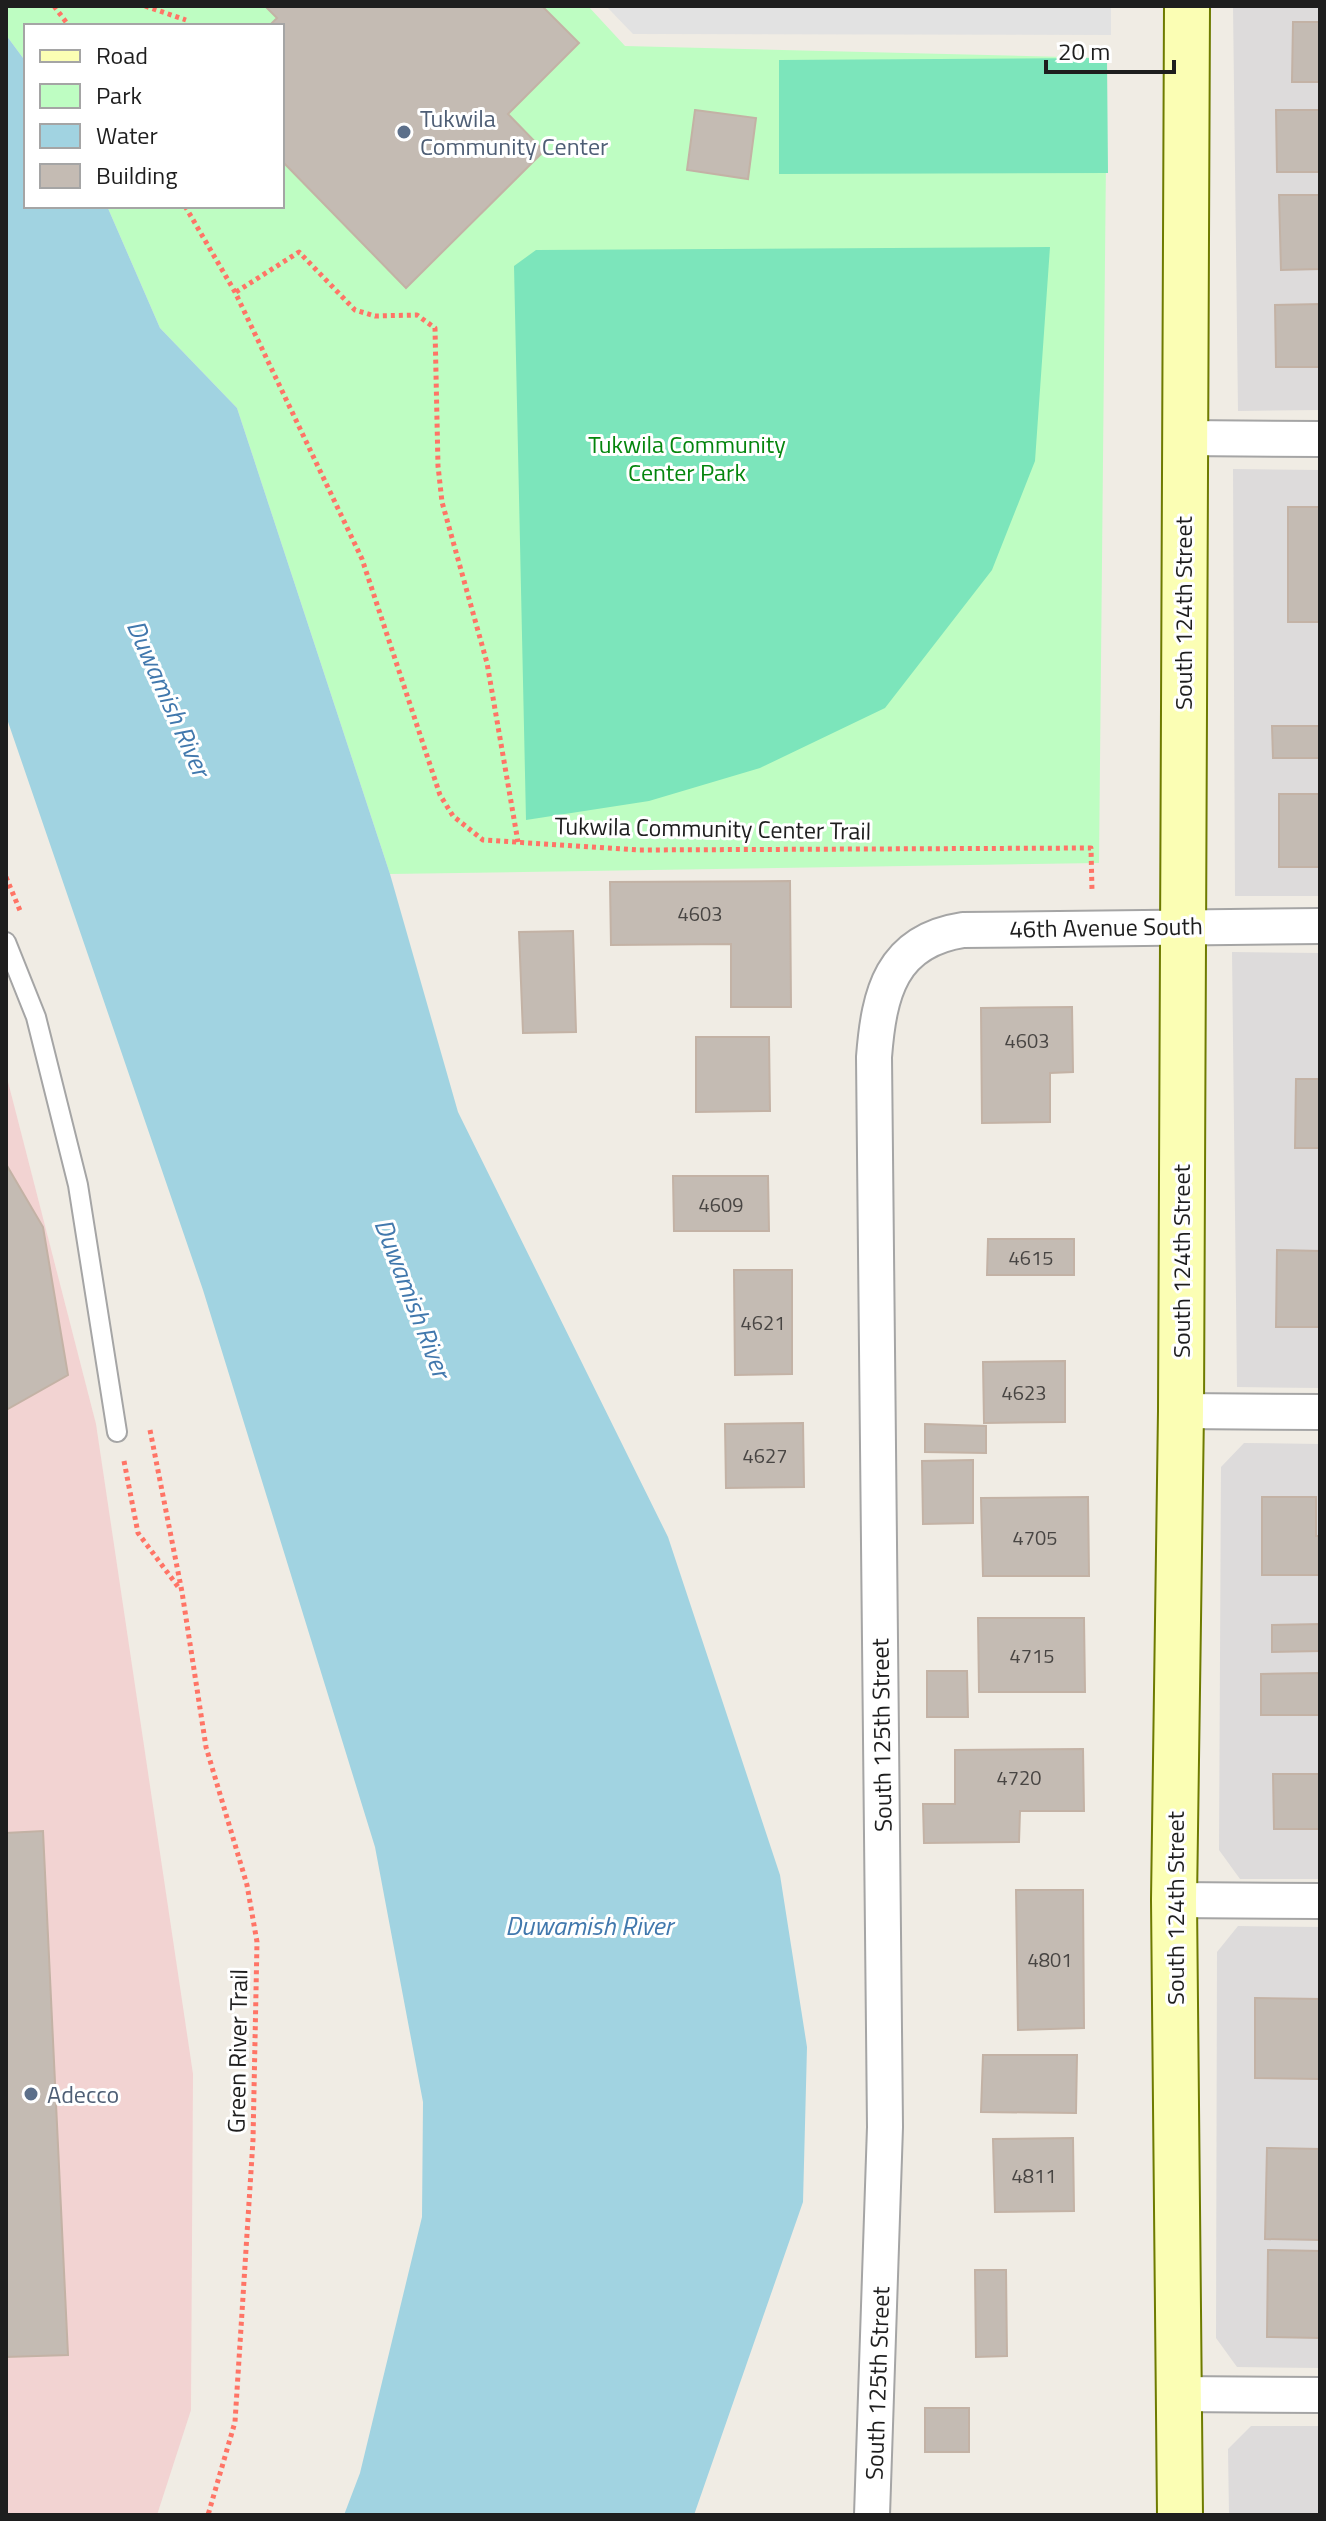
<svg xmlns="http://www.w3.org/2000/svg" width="1326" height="2521" font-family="'Titillium Web',sans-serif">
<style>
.residential{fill:#dddbdb}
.commercial{fill:#f2d3d2}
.park{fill:#befdc2}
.pitch{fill:#7ce5bb}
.parking{fill:#e2e2e2}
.water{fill:#a1d3e1}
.building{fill:#c4bbb3;stroke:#c3b2a5;stroke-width:2}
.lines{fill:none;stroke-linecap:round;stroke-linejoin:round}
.lane-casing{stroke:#a5a5a5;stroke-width:22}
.street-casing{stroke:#a5a5a5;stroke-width:38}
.secondary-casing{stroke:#6e7b00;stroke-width:48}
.path{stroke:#ff7466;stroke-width:5;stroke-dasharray:4 4;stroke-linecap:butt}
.lane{stroke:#fff;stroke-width:18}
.street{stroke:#fff;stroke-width:34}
.secondary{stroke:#fbfeb4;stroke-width:44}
.service-dot{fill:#5c6f8a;stroke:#fff;stroke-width:3}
.labels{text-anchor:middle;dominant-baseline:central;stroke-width:6;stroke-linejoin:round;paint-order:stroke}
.number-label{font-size:20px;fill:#484543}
.service-label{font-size:24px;fill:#4e5e75;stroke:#fff;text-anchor:start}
.park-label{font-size:24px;fill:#04850d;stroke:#fff}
.street-label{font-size:24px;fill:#1e1e1e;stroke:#fff}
.water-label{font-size:26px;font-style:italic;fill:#4178ad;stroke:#fff}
</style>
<rect width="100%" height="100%" fill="#f0ece4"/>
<path class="residential" d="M1233,6H1320V410L1238,411Z
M1233,469L1320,470V896H1235Z
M1232,952L1320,953V1388L1237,1387Z
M1244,1443L1320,1444V1879H1240L1219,1850L1221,1467Z
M1238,1926L1320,1927V2368L1237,2367L1216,2338L1217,1952Z
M1251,2426H1320V2515H1229L1228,2449Z"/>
<path class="commercial" d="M6,1074L96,1424L193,2074L191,2410L157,2515H6Z"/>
<path class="park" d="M6,6H588L625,46L1107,58L1099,863L390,874L237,408L160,328L107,206H282V26H26V62L6,35Z"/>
<path class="pitch" d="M1107,58L1108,173L779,174V60Z
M1050,247L1035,461L992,570L885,708L760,768L649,801L526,820L514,266L536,250Z"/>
<path class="parking" d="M606,6H1111V35L633,34Z"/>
<path class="water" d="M6,35L26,62V206H107L160,328L237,408L390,874L458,1112L668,1537L780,1875L807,2047L803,2202L694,2515H344L360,2473L422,2217L423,2102L375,1847L203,1290L6,716Z"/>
<path class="building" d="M265,6H542L579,43L508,114L544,151L406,288L282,161V26H269L277,18Z
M1293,22H1320V82H1292Z
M695,110L756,118L748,179L687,170Z
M1276,110H1320V172H1277Z
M1279,195H1320V269L1281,270Z
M1320,304V367H1276L1275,305Z
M1288,507H1320V622H1288Z
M1272,726H1320V758H1273Z
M1279,794H1320V867H1279Z
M790,881L791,1007H731V944L611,945L610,882Z
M573,931L576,1032L523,1033L519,932Z
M1072,1007L1073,1072L1050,1073V1122L982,1123L981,1008Z
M696,1037H769L770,1111L696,1112Z
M1296,1079H1320V1148H1295Z
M6,1164L43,1227L68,1375L6,1410Z
M673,1176H768L769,1231H674Z
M988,1239H1074V1275H987Z
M1277,1250L1320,1251V1327H1276Z
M734,1270H792V1374L735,1375Z
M1065,1361V1422L984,1423L983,1362Z
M803,1423L804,1487L726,1488L725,1424Z
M925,1424L986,1426V1453L925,1452Z
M973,1460V1523L923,1524L922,1461Z
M1088,1497L1089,1576H983L981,1498Z
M1262,1497H1316V1536H1320V1575H1262Z
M978,1618H1084L1085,1692H979Z
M1320,1624V1651L1272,1652V1625Z
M927,1671H967L968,1717H927Z
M1320,1673V1715H1261V1674Z
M1083,1749L1084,1811H1020L1019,1842L924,1843L923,1804H955V1750Z
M1273,1774H1320V1829H1274Z
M43,1831L68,2355L6,2357V1833Z
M1016,1890H1083L1084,2028L1018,2030Z
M1255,1998L1320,1999V2079L1255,2078Z
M983,2055H1077L1076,2113L981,2112Z
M1073,2138L1074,2211L995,2212L993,2139Z
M1267,2148L1320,2149V2240L1265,2239Z
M1268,2250L1320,2251V2338L1267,2337Z
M975,2270H1006L1007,2356L976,2357Z
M925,2408H969V2452H925Z"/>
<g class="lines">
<g class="lane-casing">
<path id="lane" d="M6,942L36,1017L78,1185L117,1432"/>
</g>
<g class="street-casing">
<path id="street" d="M1184,438L1320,439
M1181,1411L1320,1412
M1174,1900L1320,1901
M1178,2394L1320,2395
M872,2515L885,2127L874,1057C879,993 891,941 963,930L1320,926"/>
</g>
<g class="secondary-casing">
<path id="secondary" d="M1180,2515L1174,1900L1181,1411L1187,6"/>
</g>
<path class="path" d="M54,6L69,26
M145,6L186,20
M185,206L235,292L362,559L440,795L453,816L483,840L639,850L1091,848L1092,891
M236,292L299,252L355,310L375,316L417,315L435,328L438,466L442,502L487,663L518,842
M6,877L21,913
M150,1430L182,1592L206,1747L247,1885L257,1942L253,2140L235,2422L208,2515
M124,1461L138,1533L179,1588"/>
<use href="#lane" class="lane"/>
<use href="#street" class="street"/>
<use href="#secondary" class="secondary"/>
</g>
<g class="service-dot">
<circle cx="404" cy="132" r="8"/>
<circle cx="31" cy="2094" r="8"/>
</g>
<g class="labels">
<g class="number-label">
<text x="700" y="913">4603</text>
<text x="1027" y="1040">4603</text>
<text x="721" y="1204">4609</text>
<text x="1031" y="1257">4615</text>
<text x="763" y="1322">4621</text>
<text x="1024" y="1392">4623</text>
<text x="765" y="1455">4627</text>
<text x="1035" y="1537">4705</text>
<text x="1032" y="1655">4715</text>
<text x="1019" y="1777">4720</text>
<text x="1050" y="1959">4801</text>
<text x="1034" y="2175">4811</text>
</g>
<g class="service-label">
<text x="420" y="118">Tukwila<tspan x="420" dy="28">Community Center</tspan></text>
<text x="47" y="2094">Adecco</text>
</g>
<g class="park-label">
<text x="687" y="444">Tukwila Community<tspan x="687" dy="28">Center Park</tspan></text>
</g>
<g class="street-label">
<text transform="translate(1183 613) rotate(-90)">South 124th Street</text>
<text transform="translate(713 828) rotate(1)">Tukwila Community Center Trail</text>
<text transform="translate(1106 927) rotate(-1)">46th Avenue South</text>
<text transform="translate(1181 1261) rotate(-90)">South 124th Street</text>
<text transform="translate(881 1735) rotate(-91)">South 125th Street</text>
<text transform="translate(1175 1908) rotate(-90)">South 124th Street</text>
<text transform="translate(237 2051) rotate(-89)">Green River Trail</text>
<text transform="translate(877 2383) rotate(-88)">South 125th Street</text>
</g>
<g class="water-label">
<text transform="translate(169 698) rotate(66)">Duwamish River</text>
<text transform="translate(413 1298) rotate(69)">Duwamish River</text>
<text x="589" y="1925">Duwamish River</text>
</g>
</g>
<rect width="1326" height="2521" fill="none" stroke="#1e1e1e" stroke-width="16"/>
<rect x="24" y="24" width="260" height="184" fill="#ffffff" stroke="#a5a5a5" stroke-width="2"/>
<rect x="40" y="50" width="40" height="12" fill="#fbfeb4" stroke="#a5a5a5" stroke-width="2"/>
<text x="96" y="64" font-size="24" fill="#1e1e1e">Road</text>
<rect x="40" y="84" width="40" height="24" fill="#befdc2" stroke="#a5a5a5" stroke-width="2"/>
<text x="96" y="104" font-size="24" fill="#1e1e1e">Park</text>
<rect x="40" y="124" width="40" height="24" fill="#a1d3e1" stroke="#a5a5a5" stroke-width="2"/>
<text x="96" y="144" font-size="24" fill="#1e1e1e">Water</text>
<rect x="40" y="164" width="40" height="24" fill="#c4bbb3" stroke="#a5a5a5" stroke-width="2"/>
<text x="96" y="184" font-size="24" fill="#1e1e1e">Building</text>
<path d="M1046 60v12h128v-12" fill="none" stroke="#1e1e1e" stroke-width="4"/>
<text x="1058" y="60" font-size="24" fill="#1e1e1e" stroke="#ffffff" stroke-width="6" paint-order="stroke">20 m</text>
</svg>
